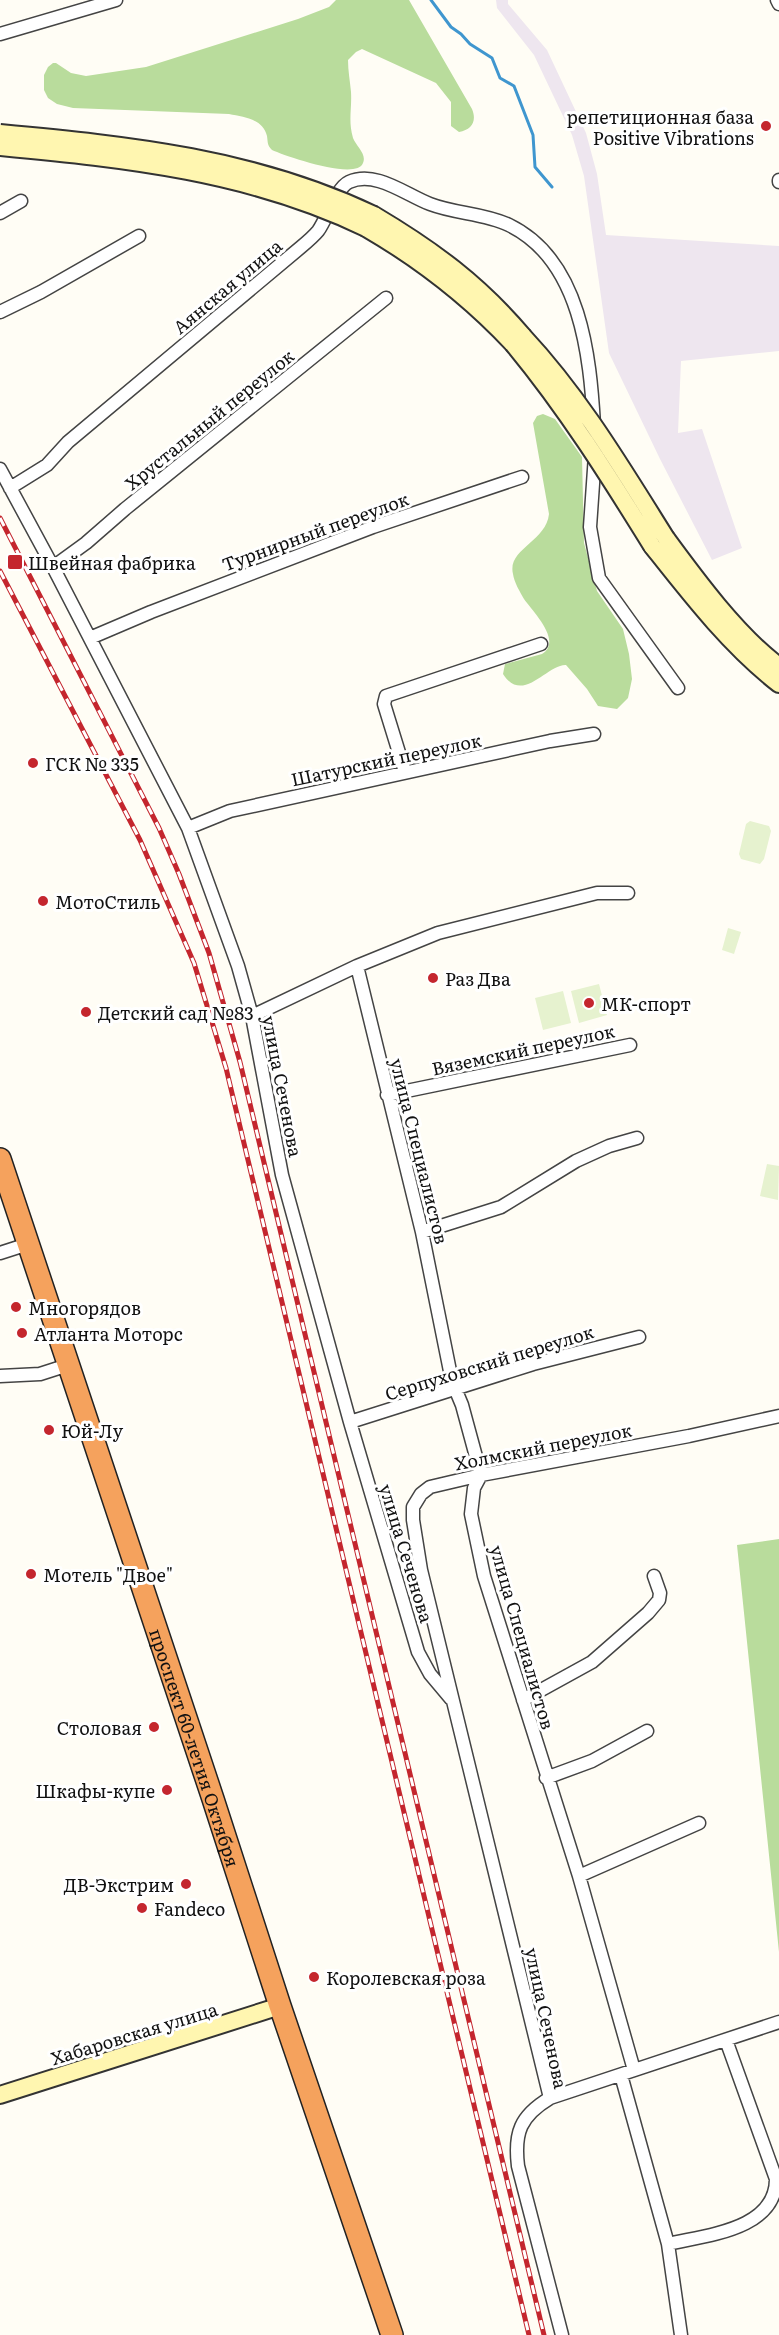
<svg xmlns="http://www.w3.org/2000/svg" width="779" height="2335" font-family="Literata,serif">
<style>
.industrial{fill:#eee6ef}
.forest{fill:#b9dc9c}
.pitch{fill:#e6f2cf}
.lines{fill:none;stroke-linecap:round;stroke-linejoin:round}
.stream{stroke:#3f96cf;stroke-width:3}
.street-casing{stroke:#444;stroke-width:15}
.secondary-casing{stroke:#333;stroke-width:20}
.highway-casing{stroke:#222;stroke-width:24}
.street{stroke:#fff;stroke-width:12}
.secondary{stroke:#fff6b0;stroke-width:16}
.highway{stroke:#f5a25d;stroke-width:21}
.rail-casing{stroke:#c4262e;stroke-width:5}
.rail{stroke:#fff;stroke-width:3;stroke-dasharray:9;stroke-linecap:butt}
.secondary-bridge-casing{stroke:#333;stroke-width:20;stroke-linecap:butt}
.secondary-bridge{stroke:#fff6b0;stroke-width:16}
.poi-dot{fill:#c4262e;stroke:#fff;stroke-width:2}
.labels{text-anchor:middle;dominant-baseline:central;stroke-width:6;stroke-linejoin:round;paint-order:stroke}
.poi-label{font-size:18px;fill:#111;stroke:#fff;text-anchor:start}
.street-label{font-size:18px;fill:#111;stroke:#fff}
</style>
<rect width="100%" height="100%" fill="#fffdf5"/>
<path class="industrial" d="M496,0H508V4L547,50L586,133L597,174L606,235L779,246V351L681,361L678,433L702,429L742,548L712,560L660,459L609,353L584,176L572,135L534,55L497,8Z"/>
<path class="forest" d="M336,0H409L472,109C477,121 472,130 459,132L451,126V102L436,83L362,49L356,52L348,60C348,71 350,81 351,92C352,109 348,121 353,138C356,146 367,154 363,163C357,181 285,156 272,150C267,145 268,143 267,136C263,119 244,117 229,114L73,108L57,104L48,98L44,90V75L48,67L53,63H56L71,73L86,76L146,67L298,19L329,7Z
M543,414L555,419L582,457L584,543L597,591L623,629L629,654L632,679L628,698L617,709L598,706L587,689L566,665C547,664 523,705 503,674L505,664L542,654C563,641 533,612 524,599C520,592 514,582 513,574C507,549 546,542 549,514L533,423L537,416Z
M779,1539V1952L737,1545Z"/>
<path class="pitch" d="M750,821L769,826L771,831L764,859L760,864L741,859L739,854L746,824Z
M728,928L741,932L734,954L722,950Z
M599,984L607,1015L579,1023L571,991Z
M563,991L571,1023L543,1030L535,998Z
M767,1164L779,1166L778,1200L760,1196Z"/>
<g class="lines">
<path class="stream" d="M431,0L451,27L461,34L470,44L492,58L500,78L514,86L533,135L535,167L552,187"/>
<g class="street-casing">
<path id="street" d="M777,0L779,4
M0,34L116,0
M779,180V182
M0,213L21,201
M0,312L41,292L139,236
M595,455L590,527L599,578L678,688
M0,469L53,567L188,828L238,966L252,1016L282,1175L350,1422L418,1652L430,1674L451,1699
M10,488L47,465L68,442L301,247C307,242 313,237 318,231C327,219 336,188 349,182C376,170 406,195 430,204C456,214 484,213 509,225C581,260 590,356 594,425
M53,567L86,543L125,509L386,298
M90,638L151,612L373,527L522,477
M405,772L384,704L386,696L541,644
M188,828L230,811L550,741L594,734
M357,966L422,1232L452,1381L462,1405L481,1475L474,1488L471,1514L484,1576L579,1876L634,2070
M252,1016L357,966L438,933L597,893H628
M387,1095L630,1045
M422,1232L501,1207L576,1161L609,1146L637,1138
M0,1253L28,1244
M0,1376L40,1374L68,1365
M350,1422L533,1364L639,1337
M523,1700L592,1662L648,1613L659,1600L660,1593L654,1576
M546,1778L592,1761L647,1731
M579,1876L699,1823
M621,2075L668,2244L681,2335
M550,2098L779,2022
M668,2244C706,2235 776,2230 776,2179L726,2040
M562,2335L518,2166C514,2133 520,2116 550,2098L421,1570L413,1520V1507L421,1494L430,1487L481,1475L689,1436L779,1416"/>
</g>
<g class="secondary-casing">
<path id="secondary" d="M374,215C433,250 479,284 523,336
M366,228C421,260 469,297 513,344
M666,538C696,579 738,636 779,666
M652,546C690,594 730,646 779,684
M0,2095L280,2006"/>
</g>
<g class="highway-casing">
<g id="highway">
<path id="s1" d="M0,1159L213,1799L280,2006L392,2335"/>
</g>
</g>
<use href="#street" class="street"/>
<use href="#secondary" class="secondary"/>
<use href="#highway" class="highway"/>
<g class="rail-casing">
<path id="rail" d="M0,518L159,828L179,874L209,953L240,1062L544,2335
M0,571L140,840L194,963L226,1068L529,2335"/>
</g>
<use href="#rail" class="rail"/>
<g class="secondary-bridge-casing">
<path id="secondary-bridge" d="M0,133C130,145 255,158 374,215
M0,147C127,159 250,172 366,228
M523,336C580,397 622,468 666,538
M513,344C566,408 608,475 652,546"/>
</g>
<use href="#secondary-bridge" class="secondary-bridge"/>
</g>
<g class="poi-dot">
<circle cx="766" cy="126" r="6"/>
<rect x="7" y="554" width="16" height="16" rx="3"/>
<circle cx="33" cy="763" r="6"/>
<circle cx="43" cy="901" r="6"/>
<circle cx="433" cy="978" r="6"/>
<circle cx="589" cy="1003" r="6"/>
<circle cx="86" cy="1012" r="6"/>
<circle cx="16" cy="1307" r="6"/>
<circle cx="22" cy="1333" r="6"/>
<circle cx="49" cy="1430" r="6"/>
<circle cx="31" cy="1574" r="6"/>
<circle cx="154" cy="1727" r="6"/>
<circle cx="167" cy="1790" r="6"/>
<circle cx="186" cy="1884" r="6"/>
<circle cx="142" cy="1908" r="6"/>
<circle cx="314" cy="1977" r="6"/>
</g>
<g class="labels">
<g class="poi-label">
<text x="754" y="116" text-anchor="end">репетиционная база<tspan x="754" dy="21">Positive Vibrations</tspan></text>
<text x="28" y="562">Швейная фабрика</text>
<text x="45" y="763">ГСК № 335</text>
<text x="55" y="901">МотоСтиль</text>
<text x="445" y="978">Раз Два</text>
<text x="601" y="1003">МК-спорт</text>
<text x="98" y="1012">Детский сад №83</text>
<text x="28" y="1307">Многорядов</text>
<text x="34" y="1333">Атланта Моторс</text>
<text x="61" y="1430">Юй-Лу</text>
<text x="43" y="1574">Мотель "Двое"</text>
<text x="142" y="1727" text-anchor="end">Столовая</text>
<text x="155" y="1790" text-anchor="end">Шкафы-купе</text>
<text x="174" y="1884" text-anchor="end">ДВ-Экстрим</text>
<text x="154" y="1908">Fandeco</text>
<text x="326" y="1977">Королевская роза</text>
</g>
<g class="street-label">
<text transform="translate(227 286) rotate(-40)">Аянская улица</text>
<text transform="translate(209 419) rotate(-39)">Хрустальный переулок</text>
<text transform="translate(315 531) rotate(-20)">Турнирный переулок</text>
<text transform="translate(386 759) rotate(-12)">Шатурский переулок</text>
<text transform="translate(523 1049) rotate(-12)">Вяземский переулок</text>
<text transform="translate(283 1086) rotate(79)">улица Сеченова</text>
<text transform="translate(420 1151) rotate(76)">улица Специалистов</text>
<text transform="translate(489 1362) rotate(-17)">Серпуховский переулок</text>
<text transform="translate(543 1446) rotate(-11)">Холмский переулок</text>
<text transform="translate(407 1553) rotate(73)">улица Сеченова</text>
<text transform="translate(523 1637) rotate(74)">улица Специалистов</text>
<text stroke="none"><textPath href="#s1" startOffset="620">проспект 60-летия Октября</textPath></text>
<text transform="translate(547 2018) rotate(78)">улица Сеченова</text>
<text transform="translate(134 2033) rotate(-17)">Хабаровская улица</text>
</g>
</g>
</svg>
